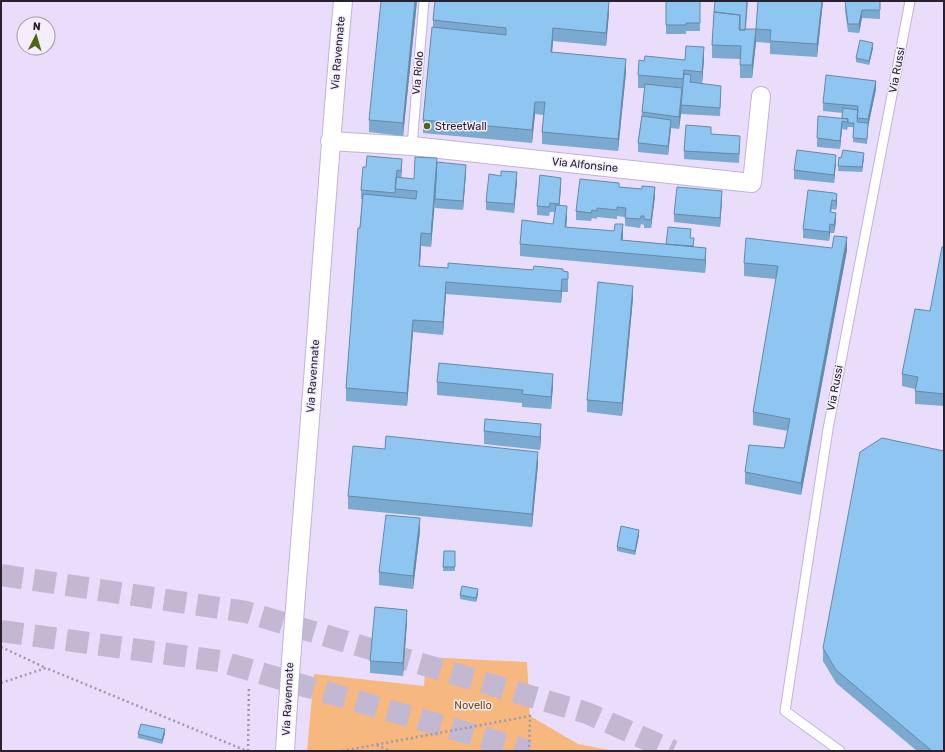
<svg xmlns="http://www.w3.org/2000/svg" width="945" height="752" font-family="Rubik,sans-serif">
<style>
.green{fill:#f6b87e}
.lines{fill:none;stroke-linecap:round;stroke-linejoin:round}
.highway-tunnel{stroke:#c2b8d2;stroke-width:22;stroke-dasharray:22 11;stroke-linecap:butt}
.lane-casing{stroke:#c2b3d8;stroke-width:11}
.street-casing{stroke:#c2b3d8;stroke-width:20}
.path{stroke:#a097af;stroke-width:2.5;stroke-dasharray:2 3;stroke-linecap:butt}
.lane{stroke:#fff;stroke-width:9}
.street{stroke:#fff;stroke-width:18}
.wall{fill:#7ba9cf}
.shaded-wall{fill:#648aa9}
.building{fill:#8fc5f1;stroke:#648aa9}
.poi-dot{fill:#506512;stroke:#f3edfc;stroke-width:1.5}
.labels{text-anchor:middle;dominant-baseline:central;stroke-width:3;stroke-linejoin:round;paint-order:stroke}
.street-label{font-size:11px;fill:#282230;stroke:#f3edfc}
.poi-label{font-size:11px;fill:#282230;stroke:#f3edfc;text-anchor:start}
.park-label{font-size:11px;fill:#7b4500;stroke:#f3edfc}
</style>
<rect width="100%" height="100%" fill="#e9ddfb"/>
<path class="green" d="M426,657L527,662L530,716L578,744L614,751H307L314,674L424,686Z"/>
<g class="lines">
<path class="highway-tunnel" d="M1,575L246,612L587,713L673,751
M1,631L219,661L529,751"/>
<g class="lane-casing">
<path id="lane" d="M412,146L424,1
M840,751L785,711L828,429L910,1"/>
</g>
<g class="street-casing">
<path id="street" d="M330,141L412,146L752,183L761,96
M285,751C292,631 303,512 312,393C322,262 331,132 343,1"/>
</g>
<path class="path" d="M1,647L46,668
M1,683L46,668L247,751
M377,745L390,751
M248,751L249,686
M342,751L530,716L529,751"/>
<use href="#lane" class="lane"/>
<use href="#street" class="street"/>
</g>
<path class="wall" d="M417,1L403,136L369,132V120Z
M666,1H700V31H686V34H666Z
M715,1H748L746,29H756L823,1L817,57L770,54V43L756,42L752,78H740V59L712,58V45Z
M845,1H880V19L862,18L859,33L848,32L845,11Z
M609,13L606,46L553,41L552,52L626,72L618,151L542,144V132L544,115L535,114L532,143L423,133V120L433,28V20Z
M873,48L869,65L856,62V58Z
M704,59L702,83L721,94L720,116L681,114L679,129L671,128L668,155L638,152V143L645,88H638V75L644,61Z
M876,89L868,127L867,144L853,142L854,127H848L847,130L842,129L840,149L817,147V138L842,118L843,113L823,111V103Z
M711,134L740,144L739,163L684,159V151Z
M839,157H864L862,172L838,171Z
M437,162L466,173L463,210L435,208V203L431,247L421,246L420,266L448,268L533,270L568,272V292H562L561,303L446,294L443,335L413,332L407,406L346,401V388L362,199H361V190L402,167L401,178L414,179Z
M836,163L834,183L794,179V170Z
M517,181L514,213L486,210V202Z
M561,186L559,205L567,218L566,227L623,237L622,240L666,244L691,238L694,246L706,260L705,273L520,256V244L553,224L555,212H550L549,216L537,215V206Z
M619,187L655,196L651,228H644V225L641,224L640,228L625,226V217L617,216V219L597,217V219L592,218L591,221L576,220V211Z
M834,193L837,203L836,210L832,209L831,212L836,221L834,233H830L829,241L803,238V229Z
M722,200L720,227L674,222V214Z
M944,247V406L915,404V389L902,386V374L930,311Z
M847,250L801,495L745,484V472L784,448L788,431L753,425V412L776,279L744,276V263Z
M633,298L622,416L587,412V400Z
M437,382L553,386L551,409L522,407V403L437,395Z
M484,431L541,437L540,450L484,444Z
M538,464L532,527L348,509V496Z
M420,531L413,589L379,585V572Z
M639,535L635,555L617,551V547Z
M444,551H455V571H443Z
M478,594L476,602L460,599V595Z
M407,622L403,676L370,673V661Z
M823,648L944,751H917L836,683L823,661Z
M165,733L162,744L138,738V734Z"/>
<path class="shaded-wall" d="M415,1H417L403,136V123Z
M609,1V13L606,46V33Z
M822,1H823L817,57V44Z
M862,10V18L859,33V24Z
M553,28V41L551,65V52Z
M756,29V42L752,78V65Z
M873,43V48L869,65V61Z
M704,47V59L702,84V72Z
M626,59V72L618,151V139Z
M876,81V89L868,127L867,144L868,119Z
M682,88L681,114L679,129V117Z
M535,102V114L532,143V130Z
M671,120V128L668,155V146Z
M842,121V129L840,149V141Z
M864,153V157L862,172V167Z
M836,155V163L834,183V175Z
M437,158V171L431,247V234Z
M402,159V167L401,179V171Z
M466,165V173L463,210V201Z
M517,172V181L514,213V204Z
M561,178V186L559,213V204Z
M655,187V196L651,228V220Z
M722,191V200L720,227V218Z
M837,194V203L836,210V201Z
M567,206V218L565,239V227Z
M836,213V221L834,233V225Z
M623,224V237L621,252V240Z
M830,224V233L829,241V232Z
M421,233V246L419,279V266Z
M847,237V250L801,495V483Z
M706,248V260L705,273V260Z
M562,279V292L561,303V291Z
M446,282V294L443,335V322Z
M633,286V298L622,416V403Z
M413,320V332L407,406V393Z
M553,374V386L551,409V397Z
M541,424V437L540,450V437Z
M538,452V464L532,527V514Z
M420,518V531L413,589V576Z
M639,530V535L635,555V551Z
M478,589V594L476,602V598Z
M407,610V622L403,676V663Z
M165,729V733L162,744V740Z"/>
<path class="building" d="M381,1H415L403,123L369,120Z
M435,1H609L606,33L553,28L551,52L626,59L618,139L542,132L545,102H535L532,130L423,120L432,27L506,35V28L433,20Z
M666,1H700V23H686V25H666Z
M715,1H747L745,30H740V15L714,12Z
M758,1H822L817,44L770,41L771,30L756,29L752,65H740L741,46L712,45L714,12L740,15L739,30H745V29H756Z
M845,1H880V10H862L859,24H848Z
M860,40L873,43L869,61L856,58Z
M686,46L704,47L702,72L684,70L683,79L638,75L639,60L644,61L645,56L685,60Z
M684,74L691,75L690,82L721,86L720,108L681,105Z
M826,75L876,81L868,119L857,118L858,106L823,103Z
M645,84L682,88L679,117L642,112Z
M843,108L858,110L857,122L868,123L867,139L853,138L854,123H848V119L842,118Z
M642,116L671,120L668,146L638,143Z
M818,116L848,119L847,122L842,121L840,141L817,138Z
M686,125L711,127V134L740,136L739,154L684,151Z
M797,150L836,155L834,175L794,170Z
M843,150L864,153L862,167L838,166L839,157L841,158Z
M367,156L402,159L401,171L397,170L395,193L361,190L363,167H366Z
M415,157L437,158L431,234L421,233L419,266L448,268V263L533,270L534,266L563,269V271L568,272V279H562L561,291L446,282L443,322L413,320L407,393L346,388L358,228H360L363,194L416,199L417,191L395,189L396,177L414,179Z
M437,162L466,165L463,201L435,199Z
M501,171L517,172L514,204L486,202L489,174L501,176Z
M540,175L561,178L559,204L550,203L549,207L537,206Z
M580,179L619,183V187L642,189V186L655,187L651,220L644,219V216H641L640,219L625,218L626,208L617,207V210L597,208V211L592,210L591,213L576,211Z
M677,187L722,191L720,218L674,214Z
M808,190L834,193L837,194L836,201L832,200L830,212L836,213L834,225L830,224L829,232L803,229Z
M556,205L567,206L565,227L614,231L615,224H623L621,240L706,248L705,260L520,244L522,220L553,224Z
M668,227L691,229L690,238H694L693,246L666,244Z
M834,236L847,237L801,483L745,472L749,445L784,448L790,419L753,412L778,266L744,263L746,238L832,248Z
M942,247H944V394L915,391L918,377L902,374L915,309L930,311Z
M598,282L633,286L622,403L587,400Z
M439,363L553,374L551,397L522,394L523,390L437,382Z
M485,419L541,424L540,437L484,431Z
M386,436L538,452L532,514L348,496L353,446L385,449Z
M882,438L944,451V751H932L836,670L823,648L860,452Z
M386,515L420,518L413,576L379,572Z
M621,526L639,530L635,551L617,547Z
M444,551H455V567H443Z
M462,586L478,589L476,598L460,595Z
M375,607L407,610L403,663L370,661Z
M141,724L165,729L162,740L138,734Z"/>
<circle class="poi-dot" cx="427" cy="126" r="4"/>
<g class="labels">
<g class="street-label">
<text transform="translate(338 53) rotate(-85)">Via Ravennate</text>
<text transform="translate(897 70) rotate(-79)">Via Russi</text>
<text transform="translate(418 73) rotate(-85)">Via Riolo</text>
<text transform="translate(585 165) rotate(6)">Via Alfonsine</text>
<text transform="translate(313 376) rotate(-86)">Via Ravennate</text>
<text transform="translate(835 388) rotate(-79)">Via Russi</text>
<text transform="translate(288 699) rotate(-87)">Via Ravennate</text>
</g>
<g class="poi-label">
<text x="435" y="126">StreetWall</text>
</g>
<g class="park-label">
<text x="473" y="705">Novello</text>
</g>
</g>
<rect width="945" height="752" fill="none" stroke="#282230" stroke-width="4"/>
<g transform="translate(36 36) rotate(5)"><circle r="19" fill="#f3edfc" stroke="#a29caa"/>
<path d="M0-3L7 15L0 10L-7 15Z" fill="#506512"/>
<text y="-6" font-size="11" font-weight="bold" text-anchor="middle" fill="#282230">N</text>
</g>
</svg>
